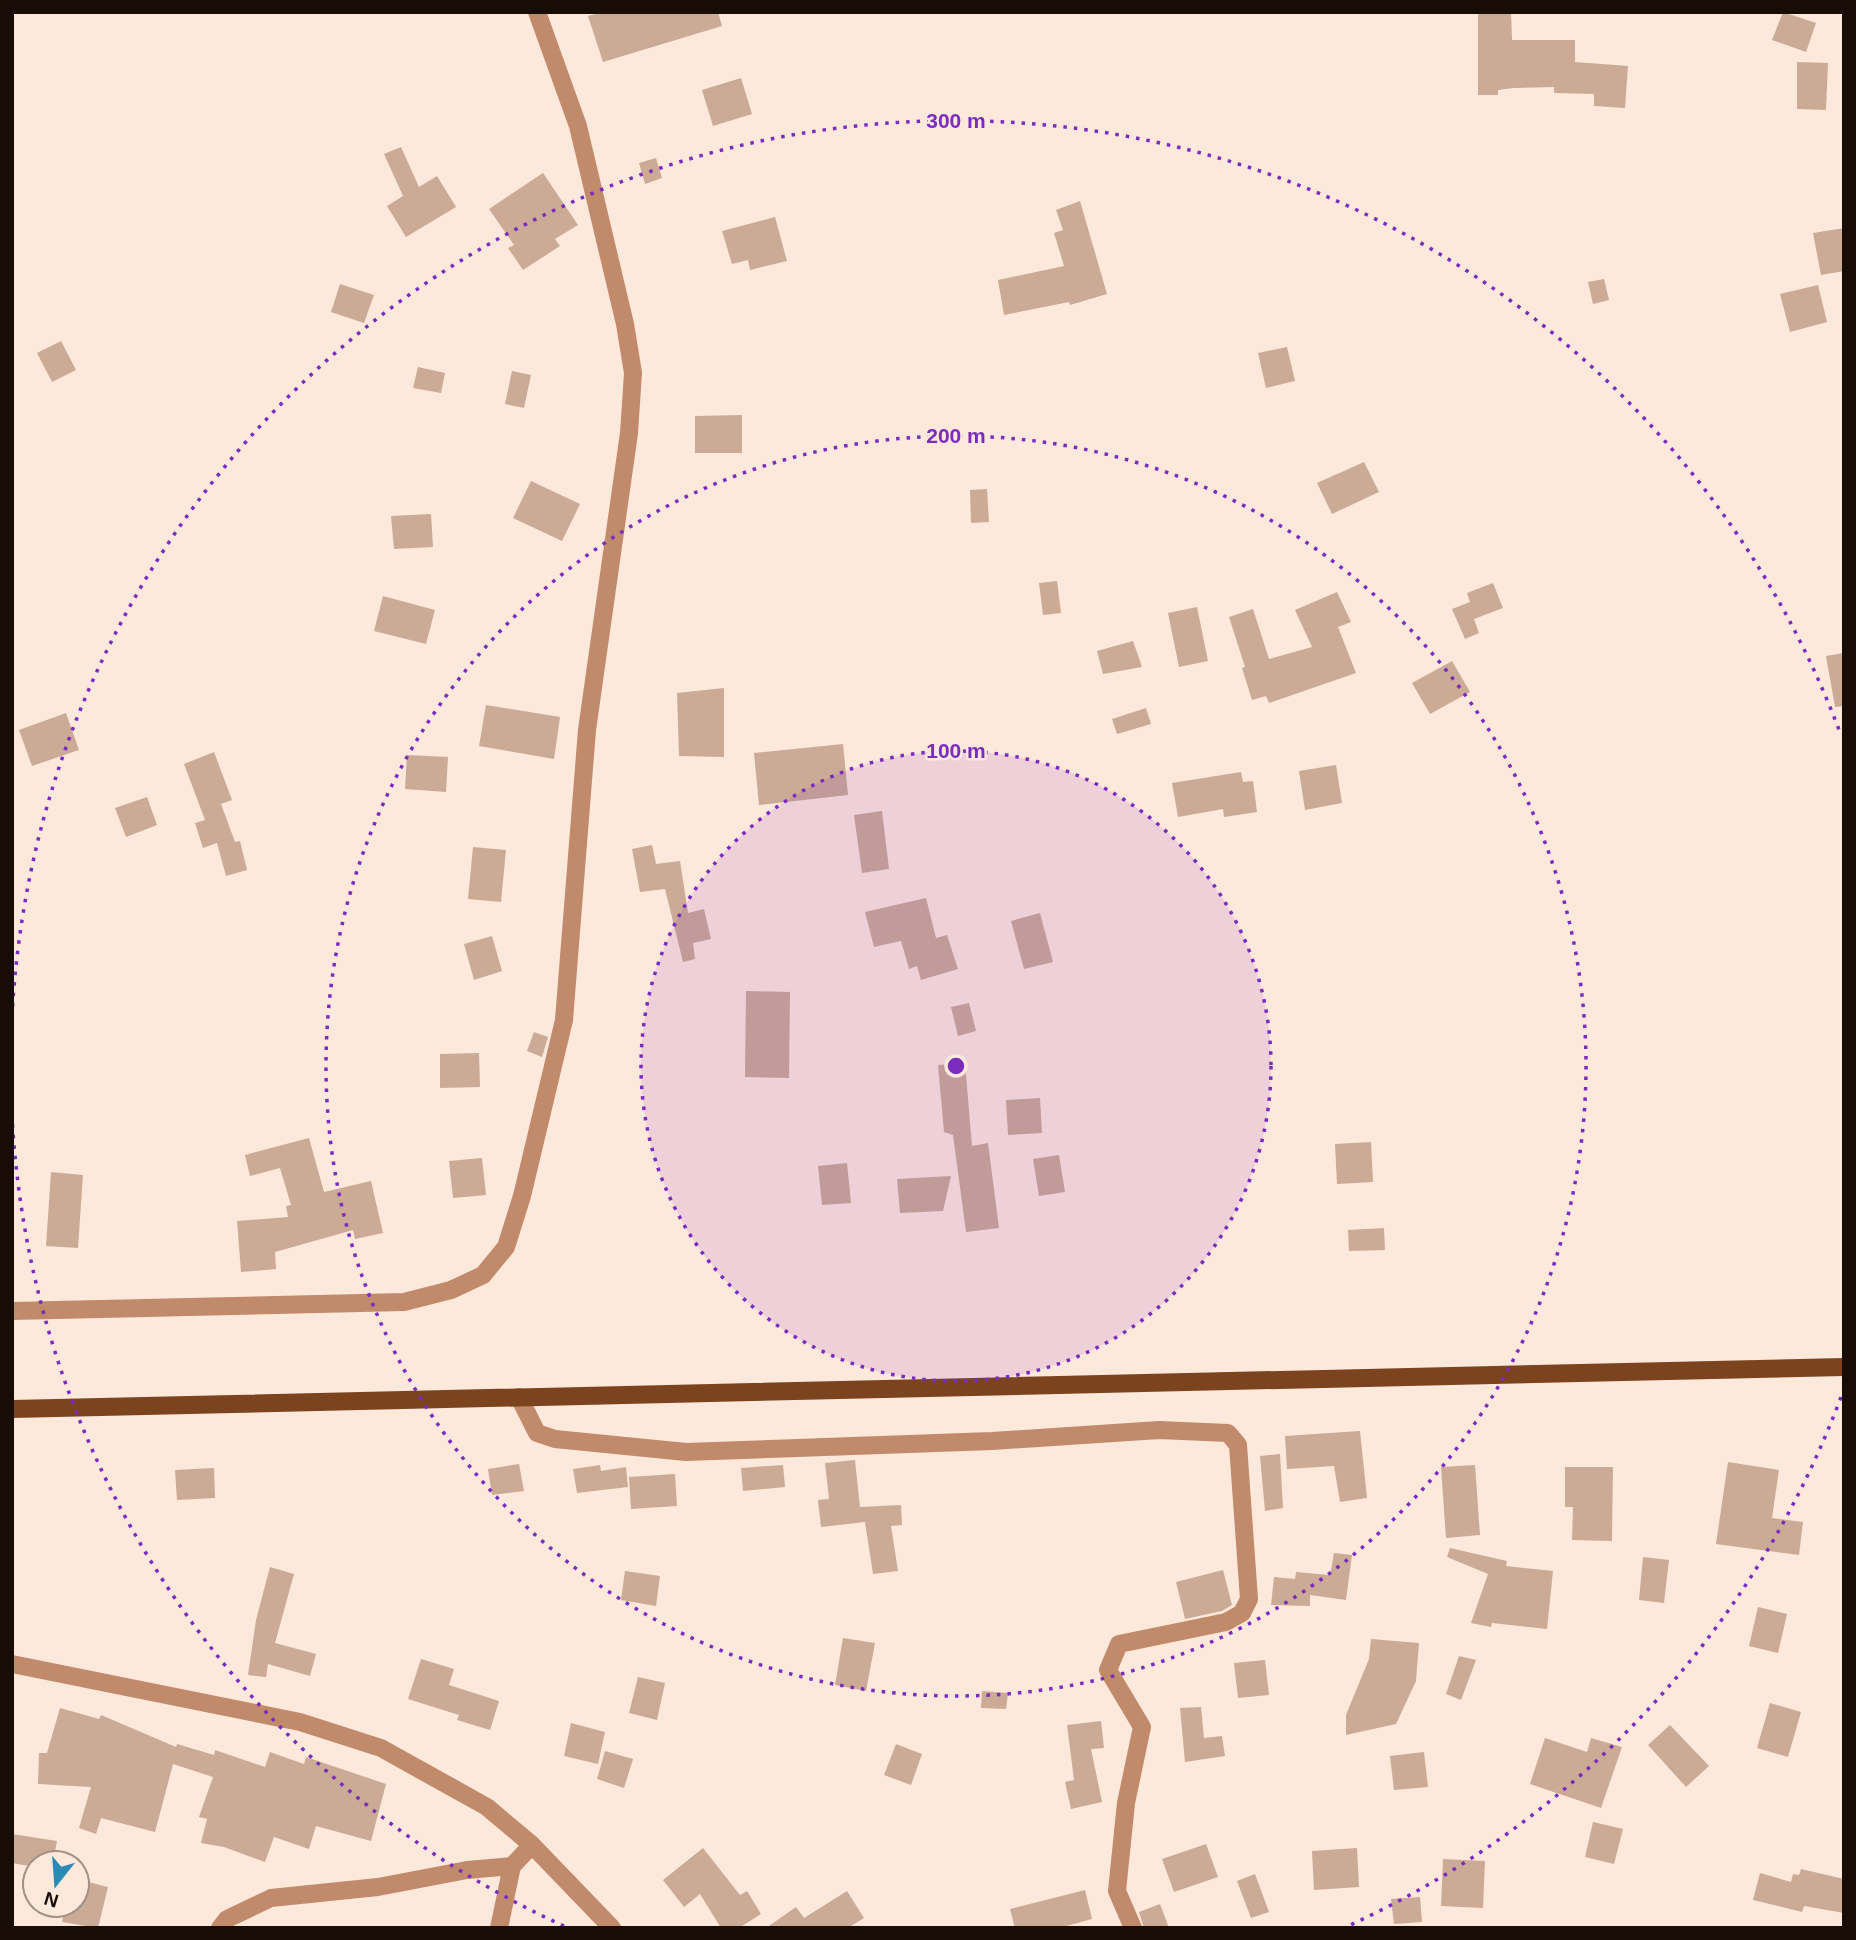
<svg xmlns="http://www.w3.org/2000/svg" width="1856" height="1940" font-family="Helvetica,sans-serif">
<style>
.building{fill:#cbaa96}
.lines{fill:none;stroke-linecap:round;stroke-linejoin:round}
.minor{stroke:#c18a6a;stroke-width:18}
.major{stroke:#7b441e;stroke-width:18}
.ring{fill:none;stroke:#7b2cbf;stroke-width:3.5;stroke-dasharray:3.5 7}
.centre{fill:#7b2cbf;stroke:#fde8dc;stroke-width:3.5}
.ring-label{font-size:21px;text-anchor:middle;font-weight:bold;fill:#7b2cbf;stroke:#fde8dc;stroke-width:5;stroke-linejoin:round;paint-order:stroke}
</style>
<rect width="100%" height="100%" fill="#fde8dc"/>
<path class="building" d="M602,12H718L722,26L603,62L588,16Z
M1478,12H1511L1512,40H1575V62L1628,66L1625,108L1594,106V94L1554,93V87L1513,88L1498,90V95H1478Z
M1783,12L1816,23L1806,52L1772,40Z
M1797,62L1828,63L1826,110L1797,109Z
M741,78L752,114L713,126L702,90Z
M401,147L419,187L437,176L456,207L406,237L387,206L403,196L384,154Z
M656,158L662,178L645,184L639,163Z
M543,173L578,225L555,239L560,246L523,270L508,248L514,245L489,209Z
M1080,201L1107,294L1070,305L1069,302L1004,315L998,280L1064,266L1054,233L1063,230L1056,210Z
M775,217L787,261L750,270L748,260L732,264L722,231Z
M1844,228V271L1821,275L1813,233Z
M1604,279L1609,300L1593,304L1588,282Z
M340,284L374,295L364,323L331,312Z
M1818,285L1827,322L1790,332L1780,294Z
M61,341L76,370L52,382L37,353Z
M1287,347L1295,381L1266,388L1258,353Z
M418,367L445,373L441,393L413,388Z
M512,371L531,375L524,408L505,404Z
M742,415V453H695V416Z
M1364,462L1379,492L1332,514L1317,483Z
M531,481L580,504L562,541L513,518Z
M987,489L989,522L971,523L970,490Z
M431,514L433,547L394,549L391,516Z
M1057,581L1061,613L1043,615L1039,583Z
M1493,583L1503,608L1474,619L1479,633L1465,639L1452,609L1470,602L1467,593Z
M1337,592L1351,622L1338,627L1356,673L1269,703L1266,696L1252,700L1242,668L1245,667L1229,617L1253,609L1269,659L1312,647L1295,610Z
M383,596L435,610L426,644L374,631Z
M1197,607L1208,661L1179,667L1168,613Z
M1133,641L1142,667L1103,674L1097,651Z
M1844,653V706L1835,707L1826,656Z
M1452,661L1470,692L1430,714L1412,683Z
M724,688V757L679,756L677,693Z
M486,705L560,717L554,759L479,746Z
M1146,708L1151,724L1117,734L1112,719Z
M66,713L79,750L32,766L19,730Z
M843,744L848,795L759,805L754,753Z
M214,752L232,800L221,804L235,842L240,841L247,870L226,876L217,843L203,848L195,823L205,820L184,764Z
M407,755L448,757L446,792L405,789Z
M1336,765L1342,803L1305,810L1299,771Z
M1241,772L1243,782L1253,781L1257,812L1224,817L1223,809L1178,817L1172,783Z
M147,797L157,825L126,837L115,808Z
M882,811L889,869L862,873L854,815Z
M652,845L656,864L680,861L688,913L704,909L711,939L693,943L695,959L683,962L665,889L640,892L632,849Z
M473,847L506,850L501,902L468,899Z
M926,898L936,938L947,935L958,969L921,980L917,966L909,969L901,941L874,947L865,912Z
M1040,913L1053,962L1024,969L1011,921Z
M492,936L502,971L474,980L464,944Z
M746,991L790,992L789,1078L745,1077Z
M969,1003L976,1031L958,1036L951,1007Z
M534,1032L548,1037L542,1057L527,1051Z
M479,1053L480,1087L440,1088V1054Z
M965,1063L972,1146L988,1143L999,1228L966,1232L953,1135L944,1132L938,1065Z
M1040,1098L1042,1133L1008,1135L1006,1100Z
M309,1138L324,1192L371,1181L383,1233L355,1239L353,1230L275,1252L276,1269L241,1272L237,1221L288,1217L286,1206L291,1205L280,1168L250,1176L245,1155Z
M1371,1142L1373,1182L1337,1184L1335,1144Z
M1059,1155L1065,1192L1039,1196L1033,1159Z
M482,1158L486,1195L453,1198L449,1161Z
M847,1163L851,1203L822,1205L818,1166Z
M51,1172L83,1175L78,1248L46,1246Z
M951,1176L943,1211L900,1213L897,1179Z
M1384,1228L1385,1250L1349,1251L1348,1230Z
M1360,1431L1367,1498L1340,1502L1334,1466L1287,1469L1285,1436Z
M1280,1454L1283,1508L1265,1511L1260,1456Z
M855,1460L860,1507L901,1505L902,1525L891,1526L898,1571L873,1574L865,1522L821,1527L818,1500L829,1499L825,1463Z
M1728,1462L1779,1470L1772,1518L1803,1522L1799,1555L1716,1544Z
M519,1464L524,1491L492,1495L488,1469Z
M600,1465L601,1471L626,1467L628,1487L577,1493L573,1469Z
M783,1465L785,1487L743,1491L741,1468Z
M1475,1465L1480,1535L1446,1538L1441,1467Z
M1565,1467H1613L1612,1541L1572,1540L1573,1507H1565Z
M214,1468L215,1498L177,1500L175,1470Z
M675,1474L677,1506L631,1509L629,1477Z
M1450,1548L1507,1561L1506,1566L1553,1571L1547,1629L1492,1623L1491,1627L1471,1623L1488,1574L1447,1557Z
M1334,1553L1352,1555L1346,1600L1310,1595V1606L1271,1605L1274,1577L1295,1579L1296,1572L1330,1575Z
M1643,1557L1669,1560L1664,1603L1639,1600Z
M270,1567L294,1574L275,1643L316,1654L310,1676L268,1664L266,1677L248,1675L256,1620Z
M1223,1570L1232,1605L1222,1611L1185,1619L1176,1582Z
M625,1571L660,1576L656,1606L621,1600Z
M1758,1607L1787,1614L1778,1653L1749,1646Z
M843,1638L875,1643L866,1691L835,1685Z
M1371,1639L1419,1643L1416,1681L1396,1724L1346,1735V1715L1369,1659Z
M1459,1656L1476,1660L1461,1700L1446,1694Z
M421,1659L454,1669L449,1685L499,1701L490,1730L457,1720L459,1715L408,1699Z
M1265,1660L1269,1695L1238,1698L1234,1663Z
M638,1677L665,1683L657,1720L629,1713Z
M982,1691L1008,1693L1006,1709L981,1708Z
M1770,1703L1801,1712L1788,1757L1757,1748Z
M1201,1707L1204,1738L1222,1736L1225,1756L1185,1762L1180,1708Z
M60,1708L99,1719L101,1715L176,1747L177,1744L214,1755L215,1750L265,1767L270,1752L304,1764L306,1757L386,1784L371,1841L316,1826L309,1849L274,1837L265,1862L224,1847L201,1843L207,1819L199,1817L213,1777L173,1764L155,1832L101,1818L96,1834L79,1828L91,1787L38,1784L39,1753H47Z
M1101,1721L1104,1748L1091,1749L1102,1802L1071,1809L1065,1782L1074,1780L1067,1725Z
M571,1723L605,1732L598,1764L564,1756Z
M1670,1725L1709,1766L1686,1787L1648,1745Z
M1545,1738L1587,1752L1591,1738L1622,1747L1601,1808L1530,1784Z
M896,1744L922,1754L911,1785L884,1775Z
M605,1751L633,1759L624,1788L597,1779Z
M1424,1752L1428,1787L1394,1790L1390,1756Z
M1593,1822L1623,1829L1614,1864L1585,1857Z
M12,1834L57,1841L53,1863H35V1867L12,1863Z
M1206,1844L1218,1877L1174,1892L1162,1859Z
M703,1848L740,1895L747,1891L761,1914L739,1928H721L700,1894L684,1907L663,1880Z
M1357,1848L1359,1887L1314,1890L1312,1851Z
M1443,1859L1485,1861L1483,1908L1441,1906Z
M1801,1869L1844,1879V1913L1804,1906L1802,1912L1753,1900L1760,1873L1791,1882L1793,1874L1799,1875Z
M1255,1874L1269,1912L1251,1918L1237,1881Z
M77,1879L108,1887L98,1928L62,1922L66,1905H77Z
M1085,1890L1092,1919L1059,1928H1015L1010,1909Z
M847,1891L864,1918L848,1928H766L796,1907L804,1918Z
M1420,1897L1422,1922L1394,1924L1391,1899Z
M1160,1904L1169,1928H1144L1139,1912Z"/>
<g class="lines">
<path class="minor" d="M12,1311L404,1302L451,1290L483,1275L506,1247L522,1196L564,1020L587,730L629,433L633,373L625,324L578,126L537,12
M519,1397L537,1433L555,1439L686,1452L992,1441L1159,1430L1228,1433L1238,1445L1249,1599L1242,1613L1226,1622L1119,1644L1108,1670L1142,1727L1126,1803L1117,1891L1133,1928
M12,1664L300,1722L381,1748L487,1807L532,1845L612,1928
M220,1928L227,1919L271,1898L378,1887L467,1870L512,1866
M499,1928L512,1866L532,1845"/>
<path class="major" d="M12,1409L1844,1367"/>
</g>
<circle cx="956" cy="1066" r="315" fill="#7b2cbf" fill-opacity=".12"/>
<g class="ring">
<circle cx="956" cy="1066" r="315"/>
<circle cx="956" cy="1066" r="630"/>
<path d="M1841 1397A945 945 0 0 1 1348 1926M564 1926A945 945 0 0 1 12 1115M12 1017A945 945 0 0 1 1841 735"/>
</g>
<circle cx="956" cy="1066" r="10" class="centre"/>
<g class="ring-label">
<text x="956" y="128">300 m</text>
<text x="956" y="443">200 m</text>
<text x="956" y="758">100 m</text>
</g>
<rect width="1856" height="1940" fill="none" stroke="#170c06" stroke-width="28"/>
<g transform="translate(56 1884) rotate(197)"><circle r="33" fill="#fde8dc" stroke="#a19086" stroke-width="2"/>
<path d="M0-5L12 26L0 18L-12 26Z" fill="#298bb5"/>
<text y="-10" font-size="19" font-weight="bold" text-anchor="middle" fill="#170c06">N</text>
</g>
</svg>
